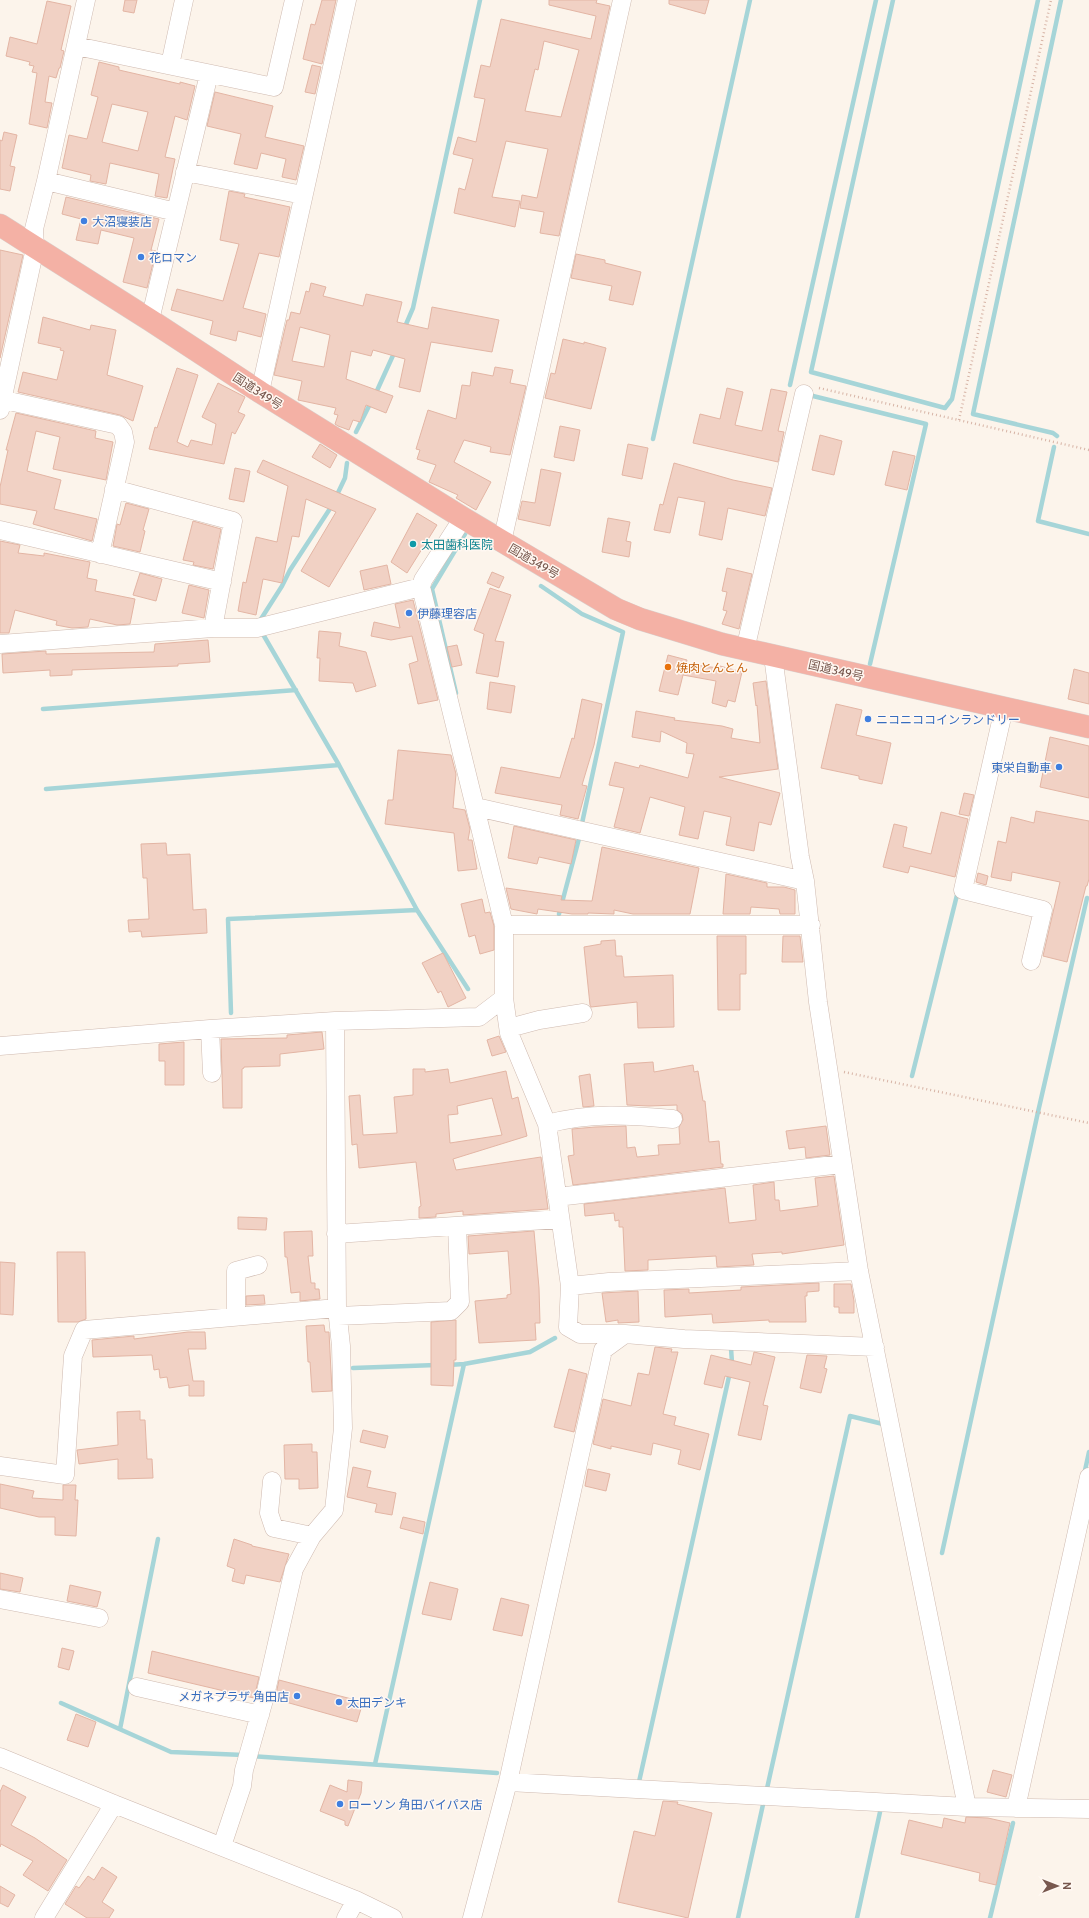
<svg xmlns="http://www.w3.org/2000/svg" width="1089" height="1918" font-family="Cabin,'Noto Sans JP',sans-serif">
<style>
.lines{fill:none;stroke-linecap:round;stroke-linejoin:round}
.stream{stroke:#a6d5d8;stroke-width:4.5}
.building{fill:#f1d1c4;stroke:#e3b5a4;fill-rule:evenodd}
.minor-casing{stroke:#cfbab0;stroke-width:19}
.highway-casing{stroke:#d9d0cd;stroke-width:23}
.path{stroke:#d7b4a6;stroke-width:2.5;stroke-dasharray:1 3;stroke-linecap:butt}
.minor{stroke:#fff;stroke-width:18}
.highway{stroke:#f4b1a5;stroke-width:22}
.shop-dot{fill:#3f7fe0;stroke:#fff8f2;stroke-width:1.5}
.culture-dot{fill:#0f9aa8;stroke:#fff8f2;stroke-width:1.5}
.food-dot{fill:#e8710a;stroke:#fff8f2;stroke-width:1.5}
.labels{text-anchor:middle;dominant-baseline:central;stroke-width:3;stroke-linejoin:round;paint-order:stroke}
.shop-label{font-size:12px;fill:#366cbe;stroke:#fff8f2;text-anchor:start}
.street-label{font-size:12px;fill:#78584e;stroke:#fff8f2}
.culture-label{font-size:12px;fill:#0d838f;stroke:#fff8f2;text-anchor:start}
.food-label{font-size:12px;fill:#c56008;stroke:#fff8f2;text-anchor:start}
</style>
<rect width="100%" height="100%" fill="#fcf4eb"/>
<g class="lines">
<path class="stream" d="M893,0L811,372L945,408L952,399L1038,0
M404,329L413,308L480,0
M790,385L876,0
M375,395L395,351
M813,396L926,424L870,664
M356,432L371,402
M1057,436L1053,433L973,414L1061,0
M653,439L750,0
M1054,447L1038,521L1089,534
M336,497L345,478L347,463
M541,586L582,614L623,632L581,828
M261,619L282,586L290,570L333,504
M264,636L339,765L417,910L468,989
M456,693L432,589L465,534
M43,709L296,690
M46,789L339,765
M559,914L580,835
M231,1013L228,919L417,910
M912,1076L957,895
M448,1365L464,1364L530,1352L555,1338
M353,1368L436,1365
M1084,1475L1089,1452
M942,1553L1038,1112L1087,898
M61,1703L171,1752L244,1755
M120,1729L158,1539
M252,1756L497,1773
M375,1764L464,1364
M639,1782L732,1363L731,1348
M766,1793L850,1416L883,1424
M738,1918L764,1800
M857,1918L880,1812
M990,1918L1013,1823"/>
</g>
<path class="building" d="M125,0H137L134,13L123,11Z
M322,0H336L322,64L303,59L311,24L315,25Z
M549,0H597L596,3L610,6L559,236L540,233L544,212L520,208L522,195L537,198L548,149L506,141L492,197L520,201L515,227L454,213L459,188L465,190L473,159L453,154L458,137L476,142L485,99L474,97L481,65L490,67L501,19L591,39L596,16L549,5ZM544,41L579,50L561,117L525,111L535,69L538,70Z
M669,0H709L705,14L669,4Z
M47,1L71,6L61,50L64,51L60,68H59L56,78L49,76L45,102L52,103L47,128L29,124L37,73L32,72L34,66L29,65L30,62L6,56L10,37L37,44Z
M99,62L119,67V70L180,84V82L195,86L187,120L175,116L165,157L175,159L167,198L155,196L159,174L110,163L106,184L90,181L91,175L62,168L69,135L87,139L98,97L91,95ZM112,104L148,112L138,151L102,142Z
M312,65L321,67L315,94L305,92Z
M215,92L273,106L265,137L304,146L296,180L282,177L286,159L261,153L257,169L234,164L241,134L207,126Z
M4,132L17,135L10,166L15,167L10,191L0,189V140L2,141Z
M229,191L245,194L244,197L290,207L279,257L259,253L243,308L266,314L261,337L238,331L236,341L210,334L213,321L171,310L177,289L223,301L239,244L220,240Z
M66,197L159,219L151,250L156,251L147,288L123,282L134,238L101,230L98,244L76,240L81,219L62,214Z
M0,250L23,255L0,358Z
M576,254L605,260V263L641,272L633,305L609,300L612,286L571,278Z
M311,283L326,287L323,296L363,306L366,294L402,302L397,322L428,329L432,307L499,320L492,352L431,342L420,392L399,387L405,359L373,350L371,356L351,351L346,379L393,396L386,413L366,405L360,422L353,420L349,430L338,426L335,424L338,415L334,414L336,408L298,400L302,381L274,375L287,320H289L291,312L300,314L306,291L309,292ZM300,327L330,335L324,367L292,361Z
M43,317L90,330L91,325L116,330L107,375L143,386L133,421L120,415L18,392L23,372L57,380L64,351L60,350L61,348L38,343Z
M563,339L584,344V342L606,348L591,409L545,398L551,373L555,374Z
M495,367L513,370L510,383L526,386L510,455L490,452L491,447L464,440L454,462L491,482L476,510L456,498L458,495L429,482L436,465L417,459L420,450L416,449L428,410L456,419L462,385L470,386L472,372L493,376Z
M177,368L198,375L177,442L188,447L191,440L212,445L216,424L202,417L218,383L245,397L238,412L245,415L235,434L232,432L224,464L149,449L155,427L157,428Z
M727,388L743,392L735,425L762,431L771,389L787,392L778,431L784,432L778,462L693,443L700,414L720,419Z
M16,413L96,431L95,438L113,442L106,480L53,469L60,437L36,431L27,471L61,480L54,509L97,519L92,541L33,524L37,511L0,504V487L8,450H6Z
M560,426L580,430L574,461L554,457Z
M820,435L842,441L834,475L812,470Z
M320,444L337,455L330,468L312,457Z
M628,444L648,448L642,479L622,475Z
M893,451L915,456L907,490L885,485Z
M263,460L376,509L329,587L301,571L336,512L306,499L299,537L292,536L282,583L263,579L256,615L238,611L243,582L246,583L256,537L277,542L288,486L257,472Z
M674,463L733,480L772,488L765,516L728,508L722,540L699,535L705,502L678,497L670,533L654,530L660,504L663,505Z
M235,468L250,471L244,502L229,499Z
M541,469L561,473L550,526L518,519L522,501L535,503Z
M126,503L149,509L143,530L145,531L140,552L113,546L117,524L120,525Z
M417,513L437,525L407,573L391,562Z
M608,518L630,522L626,541L631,542L629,557L602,552Z
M193,521L221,529L213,569L193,565L194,562L183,560Z
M0,541L20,545L18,553L44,556V553L90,562L87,578L97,580L95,591L135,599L130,624L117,625L90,619L88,627L72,628L56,625L57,621L15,610L9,633H0Z
M387,565L391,584L364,590L360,571Z
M727,568L752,574L739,629L722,624L727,611L723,610L727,592L722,591Z
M492,572L504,577L499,588L487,583Z
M140,573L162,579L156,601L133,595Z
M189,585L209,590L204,618L182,613Z
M490,588L511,595L495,641L504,642L498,677L476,673L484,634L474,630Z
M413,600L438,700L418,704L409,664L418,661L412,636L391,640L371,636L374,622L400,628L395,604Z
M319,631L341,633L339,646L366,652L376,686L356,692L353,683L319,681L320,658H317Z
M208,640L210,662L178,664V666L72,670V675L50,676V670L3,673L2,654L46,651V654L154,652L155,644Z
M457,645L462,665L452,667L447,647Z
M668,655L687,660L686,664L719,668L720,666L742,672L735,702L728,700L726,707L712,703L716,681L683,675L678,695L659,691Z
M1074,669L1089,673V704L1068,699Z
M766,681L778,769L719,777L780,793L771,825L759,822L754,851L726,845L731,817L704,811L698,839L679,835L685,807L650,797L640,833L614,827L624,788L609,785L615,762L639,768L640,765L688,778L694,754L686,753L687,743L661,731L660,742L632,737L636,711L675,718L674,720L722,726L733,729L731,738L760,743L757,705L756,706L753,683Z
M490,682L515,686L511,713L487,709Z
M582,699L602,704L594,745L582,785L587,786L578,819L560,815L562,805L495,793L501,767L560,778L572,738L574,739Z
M836,704L862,710L856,735L891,743L882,784L859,779V776L821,768Z
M1050,737L1089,746V798L1040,787Z
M398,750L451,755L456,774L453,808L465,810L470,829L468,840H472L477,869L458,871L454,833L385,824L388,800H393Z
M964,793L974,795L969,816L959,814Z
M1036,811L1089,821V879L1087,886H1086L1067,962L1043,956L1060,882L1012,872L1011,881L991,877L998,841L1006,843L1011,817L1034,823Z
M941,812L968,819L955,877L910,866L908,873L883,867L894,824L907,827L903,847L931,854Z
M514,826L576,840L571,864L539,857L537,864L508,858Z
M166,843L167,855L190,854L193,910L206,909L207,933L142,937L141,931L129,932L128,920L149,919L147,878H143L141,844Z
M602,847L699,868L690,914H633L614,910V914L588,913V914H572L538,909L537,914L511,909L506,888L562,896L561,900L592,901Z
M978,873L988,876L986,885L976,882Z
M726,874L767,883V887H784L795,890V914H780L779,909L751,907L750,914H723Z
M482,899L485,913L490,912L494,926V950L480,954L475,935L469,937L461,904Z
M717,936H746V974H740V1010H718Z
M783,936H800L803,962H782Z
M615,940L616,956H622L624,977L673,975L674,1027L638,1028L637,1002L591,1007L590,1005L584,947L601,944V941Z
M443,953L466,998L448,1007L441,991L438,993L422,963Z
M322,1032L324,1049L280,1054V1066L244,1067V1068L242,1069V1108H223L221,1039L287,1038V1035Z
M499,1036L506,1052L492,1056L487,1040Z
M184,1042V1085H165V1061H159V1044Z
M653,1062L654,1072L693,1065L694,1072L698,1071L703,1101H705L709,1142L719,1141L721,1164H723V1167L573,1185L568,1156L574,1155L572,1129L595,1127L626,1126L627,1148L635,1147L637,1157L659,1155L658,1145L680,1144L679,1127L683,1120L682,1114L677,1110V1105L649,1106L627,1105L624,1064Z
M413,1069H425V1072L448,1069L450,1083L506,1071L512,1099L518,1097L527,1136L453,1159L456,1170L541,1157L548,1209L463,1215V1211L436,1214V1217L419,1218V1207L421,1206L416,1162L359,1168L357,1144L352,1145L349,1096L360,1095L363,1135L397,1133L394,1097L413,1095ZM492,1098L502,1135L450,1143L448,1115L458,1114L457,1106Z
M590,1074L594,1106L583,1107L579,1076Z
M826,1126L830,1155L806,1158L805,1147L789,1149L786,1131Z
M834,1176L844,1245L782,1254V1252L752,1254L754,1265L717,1267L716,1256L648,1260V1270L625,1271L623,1227H619V1220L615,1221L614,1213L585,1216L584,1204L725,1188L729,1223L756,1220L753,1185L774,1182L775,1200H779L780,1211L818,1206L815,1178Z
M238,1217L267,1218L266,1230L238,1229Z
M312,1231L313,1256H308L311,1283H315V1289H319L320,1299L300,1301V1292L291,1293L287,1257H285L284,1232Z
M534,1231L539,1288L540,1323H535L536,1340L479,1343L475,1301L507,1298V1295L511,1294L508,1251L469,1254L468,1236Z
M57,1252H85L86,1319L78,1322H58Z
M0,1262L15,1263L13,1315L0,1314Z
M819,1283V1291L807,1292V1296H805L806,1322H769V1320L713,1323L712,1314L665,1317L664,1290L689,1289V1293L741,1290V1287Z
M834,1284H851L854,1301V1313H839V1307H834Z
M638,1291L639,1322L618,1323V1320L606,1322L602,1293Z
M264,1295L265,1304L246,1305V1296Z
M456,1320V1360H454L453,1386L431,1385V1322Z
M324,1325L325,1332H329L332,1391L312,1392L310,1362H308L306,1326Z
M188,1332H205L206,1349H188L193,1381H204V1396H189V1385L169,1388L167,1377L160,1378L159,1369L154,1370L152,1355L93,1357L92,1340L134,1336V1339Z
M655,1347L672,1349L671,1352H678L663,1414L676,1417L674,1425L709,1434L700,1470L678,1464L681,1450L653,1443L651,1455L611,1446V1449L593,1444L603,1399L631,1406L638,1373L649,1375Z
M754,1352L775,1357L763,1405L768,1406L761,1440L738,1435L750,1382L725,1376L722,1388L704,1384L711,1355L751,1365Z
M807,1355L827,1356L824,1368L827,1369L821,1393L800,1388Z
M569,1369L587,1374L574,1432L554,1427Z
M140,1411V1420H145L147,1459H152L153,1478L118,1479V1459L79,1464L77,1450L118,1445L117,1412Z
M363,1430L388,1436L385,1448L360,1442Z
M312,1444V1452H317L318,1488L299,1489V1479H285L284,1445Z
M353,1467L371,1471L367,1487L396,1493L392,1515L375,1512L377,1504L347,1497Z
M588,1469L610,1474L606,1491L585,1486Z
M0,1484L34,1491L32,1498L63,1500V1485H76L75,1500H78L76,1536L55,1535V1517H39L0,1508Z
M403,1517L425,1522L423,1534L400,1528Z
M234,1539L252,1545V1546L289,1554L280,1582L246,1575L244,1584L232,1581L235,1569L227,1566Z
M0,1573L23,1578L20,1592L0,1589Z
M430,1582L458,1589L451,1620L422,1614Z
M70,1585L101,1592L97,1607L67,1601Z
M501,1598L529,1605L522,1636L493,1630Z
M62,1648L74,1651L69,1670L58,1667Z
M152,1651L259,1677L254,1698L148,1673Z
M279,1680L363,1702L357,1722L275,1699Z
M76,1714L96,1722L88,1747L67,1740Z
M993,1770L1012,1775L1006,1797L987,1792Z
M348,1780L362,1782L361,1793L348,1826L345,1825V1821L320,1811L330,1785L347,1792Z
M3,1785L26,1797L11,1825L35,1838L67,1860L48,1891L23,1875L33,1861L1,1844L0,1847V1792Z
M663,1801L678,1802L677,1804L712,1813L688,1918L618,1902L634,1831L655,1836Z
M966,1817L988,1818L1010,1823L996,1885L979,1881L980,1873L901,1854L909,1820L942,1828L944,1818L965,1823Z
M102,1867L117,1877L102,1902L114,1910L109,1918H87L65,1904L76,1886L79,1888L88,1876L94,1880Z
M0,1886L15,1895L8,1907L0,1903Z"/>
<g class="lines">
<g class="minor-casing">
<path id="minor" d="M86,0L46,181L176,212
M76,46L274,87L294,0
M170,65L184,0
M185,172L303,195
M150,320L209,74
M260,392L347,0
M0,399L118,425L123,432L125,442L100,554
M0,410L35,248L34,229L46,181
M114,489L233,521L213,628
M463,518L423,580L421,587L504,925V998L509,1033L547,1124L570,1286L568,1327L580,1334H625
M0,530L222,582
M502,542L622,0
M0,644L213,628H257L421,587
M745,650L804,394
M773,656L800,857L805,881L818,1002L859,1271L967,1807
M1004,708L963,890L1043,910L1031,961
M476,807L805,881
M504,925H811
M509,1028L539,1020L583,1013
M210,1029L212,1073
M0,1046L210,1029L335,1021L479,1017L504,998
M547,1124C591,1112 628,1115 673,1119
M557,1197L842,1164
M336,1234L560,1219
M570,1286L609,1282L859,1271
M236,1316V1271L258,1265
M338,1316L451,1311L460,1302L457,1226
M0,1466L65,1475L73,1356L84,1330L337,1308L335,1021
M272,1481L269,1513L274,1528L312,1536
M0,1599L99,1618
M137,1687L260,1715
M0,1757L114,1804L356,1900L393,1918
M508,1782L967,1807L1089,1809
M1016,1808L1089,1477
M222,1846L242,1786L244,1770L264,1700L294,1569L312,1536L334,1510L343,1428L341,1346L337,1308
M44,1918L114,1804
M346,1918L356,1900
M472,1918L508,1782L603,1350L625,1334L684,1339L875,1347"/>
</g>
<g class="highway-casing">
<path id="highway" d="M0,225L150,320L260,392L463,518L616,609L640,619L722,644L1089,727"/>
</g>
<path class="path" d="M819,388L1089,450
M959,420L1051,0
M844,1072L1089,1123"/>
<use href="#minor" class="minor"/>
<use href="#highway" class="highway"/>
</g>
<g class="shop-dot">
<circle cx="84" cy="221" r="4"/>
<circle cx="141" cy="257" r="4"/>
<circle cx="409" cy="613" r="4"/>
<circle cx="868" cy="719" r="4"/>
<circle cx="1059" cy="767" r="4"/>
<circle cx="297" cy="1696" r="4"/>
<circle cx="339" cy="1702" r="4"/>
<circle cx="340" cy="1804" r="4"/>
</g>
<circle class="culture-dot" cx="413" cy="544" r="4"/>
<circle class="food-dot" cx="668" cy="667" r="4"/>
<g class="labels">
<g class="shop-label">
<text x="92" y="221">大沼寝装店</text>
<text x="149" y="257">花ロマン</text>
<text x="417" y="613">伊藤理容店</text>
<text x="876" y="719">ニコニココインランドリー</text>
<text x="1051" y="767" text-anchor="end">東栄自動車</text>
<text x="289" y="1696" text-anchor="end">メガネプラザ 角田店</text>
<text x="347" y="1702">太田デンキ</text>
<text x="348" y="1804">ローソン 角田バイパス店</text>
</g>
<g class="street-label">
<text transform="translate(258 391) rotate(33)">国道349号</text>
<text transform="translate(534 561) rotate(30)">国道349号</text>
<text transform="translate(836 670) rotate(13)">国道349号</text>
</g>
<g class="culture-label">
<text x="421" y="544">太田歯科医院</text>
</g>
<g class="food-label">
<text x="676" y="667">焼肉とんとん</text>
</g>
</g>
<g transform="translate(1057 1886) rotate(90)" stroke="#fff8f2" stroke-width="3" paint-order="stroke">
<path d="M0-3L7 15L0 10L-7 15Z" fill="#78584e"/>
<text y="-6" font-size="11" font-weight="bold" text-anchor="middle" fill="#78584e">N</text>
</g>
</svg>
